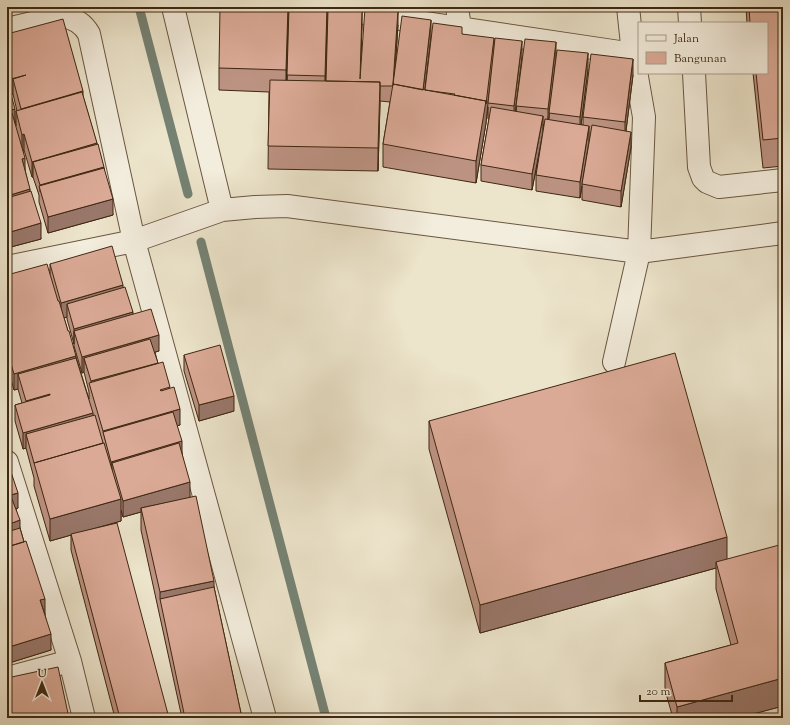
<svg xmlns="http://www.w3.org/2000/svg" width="790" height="725" font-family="'Sorts Mill Goudy',serif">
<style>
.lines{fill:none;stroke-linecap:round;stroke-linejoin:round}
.stream{stroke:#758273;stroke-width:9}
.minor-casing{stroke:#6a5640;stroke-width:24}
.minor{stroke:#f3eddd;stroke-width:22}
.wall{fill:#bc9282;stroke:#3f2711;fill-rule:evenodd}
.shaded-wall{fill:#99776a;stroke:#3f2711}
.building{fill:#dbaa97;stroke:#3f2711}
</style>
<rect width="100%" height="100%" fill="#ece4cb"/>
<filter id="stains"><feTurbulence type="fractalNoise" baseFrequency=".005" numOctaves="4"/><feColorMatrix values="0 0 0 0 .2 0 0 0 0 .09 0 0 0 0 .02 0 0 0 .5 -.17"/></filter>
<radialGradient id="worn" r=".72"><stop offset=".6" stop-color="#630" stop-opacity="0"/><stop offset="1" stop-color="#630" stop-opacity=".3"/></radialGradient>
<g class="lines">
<path class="stream" d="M139,7L188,194
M201,242L326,718"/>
<g class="minor-casing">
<path id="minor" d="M173,7L222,210
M329,7L406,20L633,54
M457,7L460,28
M689,7L690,23
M7,29L62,16C74,18 83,23 89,34L134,241L265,718
M694,73L699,167L703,178L707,182L719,187L783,180
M7,267L134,241L222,210L255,207L287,206L639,252L783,233
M614,362L639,252L644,117L633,54L628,7
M7,462L70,661L84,718
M7,678L70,661"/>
</g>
<use href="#minor" class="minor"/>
</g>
<path class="wall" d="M289,7L327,22L326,81L328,9L362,25L360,79L398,25L395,70L431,36L462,34L494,47L522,57L516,112V106L556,58L548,119L549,120V113L588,69L581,125H583V117L633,75L626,131L631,147L621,207L582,200V186L580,198L536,191V175L544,125L543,124V132L532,190L481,181V165L489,119H488V107L486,123L476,183L383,167V144L390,102L380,101L378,171L268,169L269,92L219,90V68L288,25L287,81Z
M556,7H611V8L556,11Z
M746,7H783V166L763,168L753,73H767V23H747Z
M7,34L83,96L104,169L113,215L48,233L39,202V195L33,177H32L24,150H23L25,170L30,191L41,239L7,248V80L16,126V111H17L13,94L11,95L7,79Z
M50,264L123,288L133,314L159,351L155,352L158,364L170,388L180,425L177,426L190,497L214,587L242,718H182L141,530V512L123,517L121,510V521L103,526L169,718H115L71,550V535L50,541L34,486V478L26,448L23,449L15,421V405L22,403L18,389L14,390L7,366V275L50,274ZM67,317V319L74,344V346L82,373L84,372L89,392V399L64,318Z
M184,355L234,411L199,421L184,371Z
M429,421L727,559L783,706L738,718H673L665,690V663L731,645L716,589V568L480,633L429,449Z
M7,466L18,508L16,509L20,528L45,614L51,650L9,663L7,657Z"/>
<path class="shaded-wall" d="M288,7V25L286,92V70Z
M327,7V22L325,92V76Z
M362,10V25L360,82Z
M398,10V25L394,86H393Z
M431,20V36L423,106V90Z
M494,38V53L488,103L486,123L476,183V161Z
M522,41V57L514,122V106Z
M556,42V58L548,125V109Z
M588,53V69L580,133V117Z
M633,59V75L625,138V122Z
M26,75V90L13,79V94L11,95V79Z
M380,82V105L378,171V148Z
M83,91V107L21,124V109Z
M15,109V124L7,127V111Z
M543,116V132L532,190V174Z
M589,126V142L580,198V182Z
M631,132V147L621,207V191Z
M24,134V150H22V135Z
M97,143V159L33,162V177H32V162Z
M25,158V174L22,159Z
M104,167V182L40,192V185Z
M30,189V205L7,212V196Z
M113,199V215L48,233V217Z
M41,223V239L7,248V233Z
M123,285V301L67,304V317L61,319V303Z
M133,312V328L74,331V344V329Z
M159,335V351L88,371L84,358V372L82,373V357Z
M76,356V372L18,374V389L14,390V374Z
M158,363V378L91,388V381Z
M50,394V410L26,417V401Z
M234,396V411L199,421V405Z
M180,409V425L107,446L103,431Z
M93,413V429L26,434V448L23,449V433Z
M182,441V457L112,463V477H111V462Z
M190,482V498L141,508V512L123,517V501Z
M18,493V508L7,512V496Z
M121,499V521L50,541V519Z
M20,520V536L7,540V525Z
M727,537V565L716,562V568L480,633V605Z
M214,581V603L160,599V592Z
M45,599V614L40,600Z
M51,634V650L9,663V647Z
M783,678V706L738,718H677V707Z"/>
<path class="building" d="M220,7H288L286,70L219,68Z
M289,7H327L325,76L287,75Z
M749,7H783V138L763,140L756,73H767V23H750Z
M365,8L398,10L393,84L402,16L431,20L423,90L393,84V86H380V82L326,81L328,9L362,10L360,79Z
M63,19L83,91L21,109L13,79L26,75L11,79L7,63V34Z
M433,23L462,27V34L494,38L486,104V101L454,95L455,94L439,92L425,90Z
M495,38L522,41L514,106L488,103Z
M525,39L556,42L548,109L516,106Z
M557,50L588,53L580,117L549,113Z
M591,54L633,59L625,122L583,117Z
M7,80L15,109L7,111Z
M270,80L380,82L378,148L268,146Z
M393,84L486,101L476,161L383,144Z
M82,92L97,143L32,162L24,134L22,135L16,111Z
M491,107L543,116L532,174L481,165Z
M12,113L25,158L22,159L30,189L7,196V115Z
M545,119L589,126L580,182L536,175Z
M592,125L631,132L621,191L582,184Z
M98,144L104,167L40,185L33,162Z
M104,168L113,199L48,217L39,186Z
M31,191L41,223L7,233V198Z
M112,246L123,285L61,303L50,264Z
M47,264L58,301H59L68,331H69L76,356L14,374L7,350V275Z
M125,287L133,312L74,329L67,304Z
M151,309L159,335L82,357L74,331Z
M150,339L158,363L91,381L84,358Z
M220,345L234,396L199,405L184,355Z
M675,353L727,537L480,605L429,421Z
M76,358L93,413L23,433L15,405L50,395V394L26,401L18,374Z
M163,362L170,387L160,390L161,391L174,387L180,409L103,431L89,383Z
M173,412L182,441L111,462L103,432Z
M95,415L103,443L34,463L26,434Z
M104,443L121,499L50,519L34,463Z
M179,443L190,482L123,501L112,463Z
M7,466H9L18,493L7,496Z
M196,496L214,581L160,592L141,508Z
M12,499L20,520L7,525V500Z
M117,523L169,718H120L71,534Z
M20,528L24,542L7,547V532Z
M26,541L45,599L40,600L51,634L9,647L7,641V547Z
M783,544V678L677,707L665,663L738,643L716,562Z
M214,587L242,718H185L160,599Z
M58,667L69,718H7V678Z"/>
<rect width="790" height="725" fill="none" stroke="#ece4cb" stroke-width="24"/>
<rect x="8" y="8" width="774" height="709" fill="none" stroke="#3f2711" stroke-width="2"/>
<rect x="12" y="12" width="766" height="701" fill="none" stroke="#3f2711"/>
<rect x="638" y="22" width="130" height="52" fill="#f3eddd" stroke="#ab9e8b"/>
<rect x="646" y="35" width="20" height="6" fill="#f3eddd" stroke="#ab9e8b"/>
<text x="674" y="42" font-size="12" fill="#3f2711">Jalan</text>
<rect x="646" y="52" width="20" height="12" fill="#dbaa97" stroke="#ab9e8b"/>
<text x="674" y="62" font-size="12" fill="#3f2711">Bangunan</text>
<g transform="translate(42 683)" stroke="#f3eddd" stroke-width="3" paint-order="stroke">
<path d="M0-3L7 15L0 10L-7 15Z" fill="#3f2711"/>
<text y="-6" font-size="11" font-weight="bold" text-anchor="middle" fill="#3f2711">U</text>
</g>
<path d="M640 695v6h92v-6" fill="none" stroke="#3f2711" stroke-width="2"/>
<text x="646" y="695" font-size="12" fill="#3f2711" stroke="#f3eddd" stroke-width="3" paint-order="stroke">20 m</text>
<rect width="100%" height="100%" filter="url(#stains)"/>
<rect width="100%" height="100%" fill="url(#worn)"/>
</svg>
